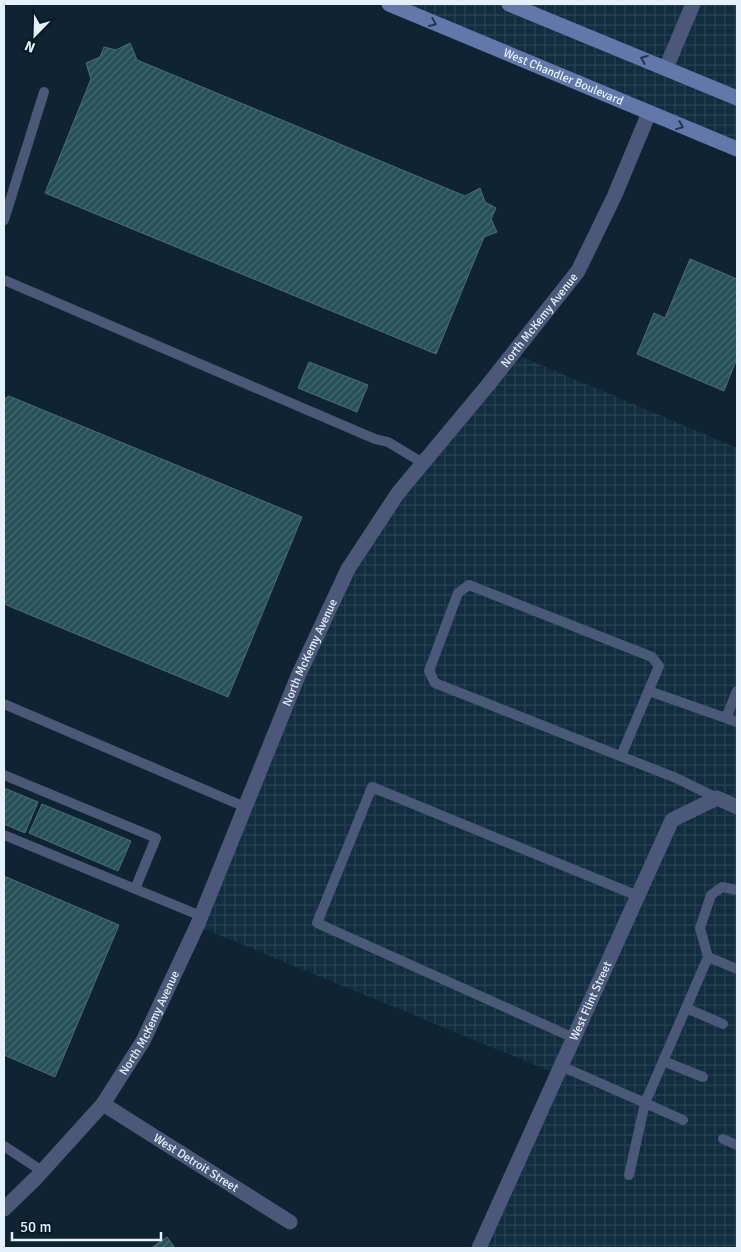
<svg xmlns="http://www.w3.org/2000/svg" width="741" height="1252" font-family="Signika,sans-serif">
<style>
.industrial{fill:url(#industrial-grid)}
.building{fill:url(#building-hatch);stroke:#4d6c74}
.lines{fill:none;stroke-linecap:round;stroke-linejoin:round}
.lane{stroke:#4b5979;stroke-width:10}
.street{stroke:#4b5979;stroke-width:15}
.secondary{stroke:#6278aa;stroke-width:15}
.oneway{stroke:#22364f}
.labels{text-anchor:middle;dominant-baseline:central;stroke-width:4;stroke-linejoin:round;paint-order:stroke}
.street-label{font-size:12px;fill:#e4f1fb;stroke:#061a28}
</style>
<defs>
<pattern id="industrial-grid" width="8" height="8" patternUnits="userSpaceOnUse" patternTransform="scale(1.25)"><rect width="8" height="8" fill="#112d40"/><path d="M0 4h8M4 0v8" fill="none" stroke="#284253"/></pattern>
<pattern id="building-hatch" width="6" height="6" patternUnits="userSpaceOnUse" patternTransform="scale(1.25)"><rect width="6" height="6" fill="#275059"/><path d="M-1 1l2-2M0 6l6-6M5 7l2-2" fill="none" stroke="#466a72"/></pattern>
</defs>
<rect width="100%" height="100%" fill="#0f2432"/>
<path class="industrial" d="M392,4H737V147Z
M513,353L737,448V1248H479L557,1074L197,926L348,569Z"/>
<path class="building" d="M130,43L137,60L465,196L480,188L485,202L496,208L491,219L497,232L484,237L436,354L45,193L91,79L86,63L100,57L104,47L116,50Z
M690,259L737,279V358L724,391L637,354L654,313L665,318Z
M309,362L368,385L357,412L298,388Z
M9,396L302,517L228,697L4,604V399Z
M4,788L38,802L25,833L4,824Z
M42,804L131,841L118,871L29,833Z
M4,876L119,925L55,1077L4,1055Z
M167,1237L175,1248H151Z"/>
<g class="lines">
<path class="lane" d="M4,220L44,92
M4,280L375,439L388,442L423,463
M649,691L737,722
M4,704L245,807
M726,718L737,691
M621,756L659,666L652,657L469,585L458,593L429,671L435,683L676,778L717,798
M4,775L156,838L135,889
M4,835L201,916
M708,957L700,928L711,895L722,887L737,890
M686,1008L723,1024
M574,1038L317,923L372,787L638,896
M663,1061L703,1077
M561,1066L645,1103L708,957L737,969
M723,1139L737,1145
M4,1146L42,1171
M629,1175L645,1103L683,1120"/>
<g class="street">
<path d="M666,68L693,4"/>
<path id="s1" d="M103,1104L290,1222"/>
<path id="s2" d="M4,1209L36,1178L103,1104L143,1041L197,926L298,676L348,569L398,493L488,385L578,271L614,197L649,113"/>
<path id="s3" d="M479,1248L672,820L717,798L737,807"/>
</g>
<g class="secondary">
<path id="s4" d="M389,4L737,149"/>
<path d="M509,4L737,98"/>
</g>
</g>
<defs><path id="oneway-chevron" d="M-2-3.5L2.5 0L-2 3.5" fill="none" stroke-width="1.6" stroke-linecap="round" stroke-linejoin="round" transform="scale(1.25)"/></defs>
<g class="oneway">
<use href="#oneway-chevron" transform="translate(433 23) rotate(23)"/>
<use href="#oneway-chevron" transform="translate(644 59) rotate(-158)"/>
<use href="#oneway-chevron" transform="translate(680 126) rotate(22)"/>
</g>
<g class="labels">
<g class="street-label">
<text stroke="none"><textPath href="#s4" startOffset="189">West Chandler Boulevard</textPath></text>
<text stroke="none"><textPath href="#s2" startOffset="1048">North McKemy Avenue</textPath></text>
<text stroke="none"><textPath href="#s2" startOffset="642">North McKemy Avenue</textPath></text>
<text stroke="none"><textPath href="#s3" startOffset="271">West Flint Street</textPath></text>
<text stroke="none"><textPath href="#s2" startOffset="238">North McKemy Avenue</textPath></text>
<text stroke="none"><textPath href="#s1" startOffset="110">West Detroit Street</textPath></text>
</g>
</g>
<rect width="741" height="1252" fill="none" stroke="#e4f1fb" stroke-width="10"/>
<g transform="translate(35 35) rotate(203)" stroke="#061a28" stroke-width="4" paint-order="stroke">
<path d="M0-4L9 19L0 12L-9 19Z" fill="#e4f1fb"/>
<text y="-8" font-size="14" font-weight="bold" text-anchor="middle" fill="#e4f1fb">N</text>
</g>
<path d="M12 1232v8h149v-8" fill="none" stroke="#e4f1fb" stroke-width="2.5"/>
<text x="20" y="1232" font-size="15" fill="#e4f1fb" stroke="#061a28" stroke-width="4" paint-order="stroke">50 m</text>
</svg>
